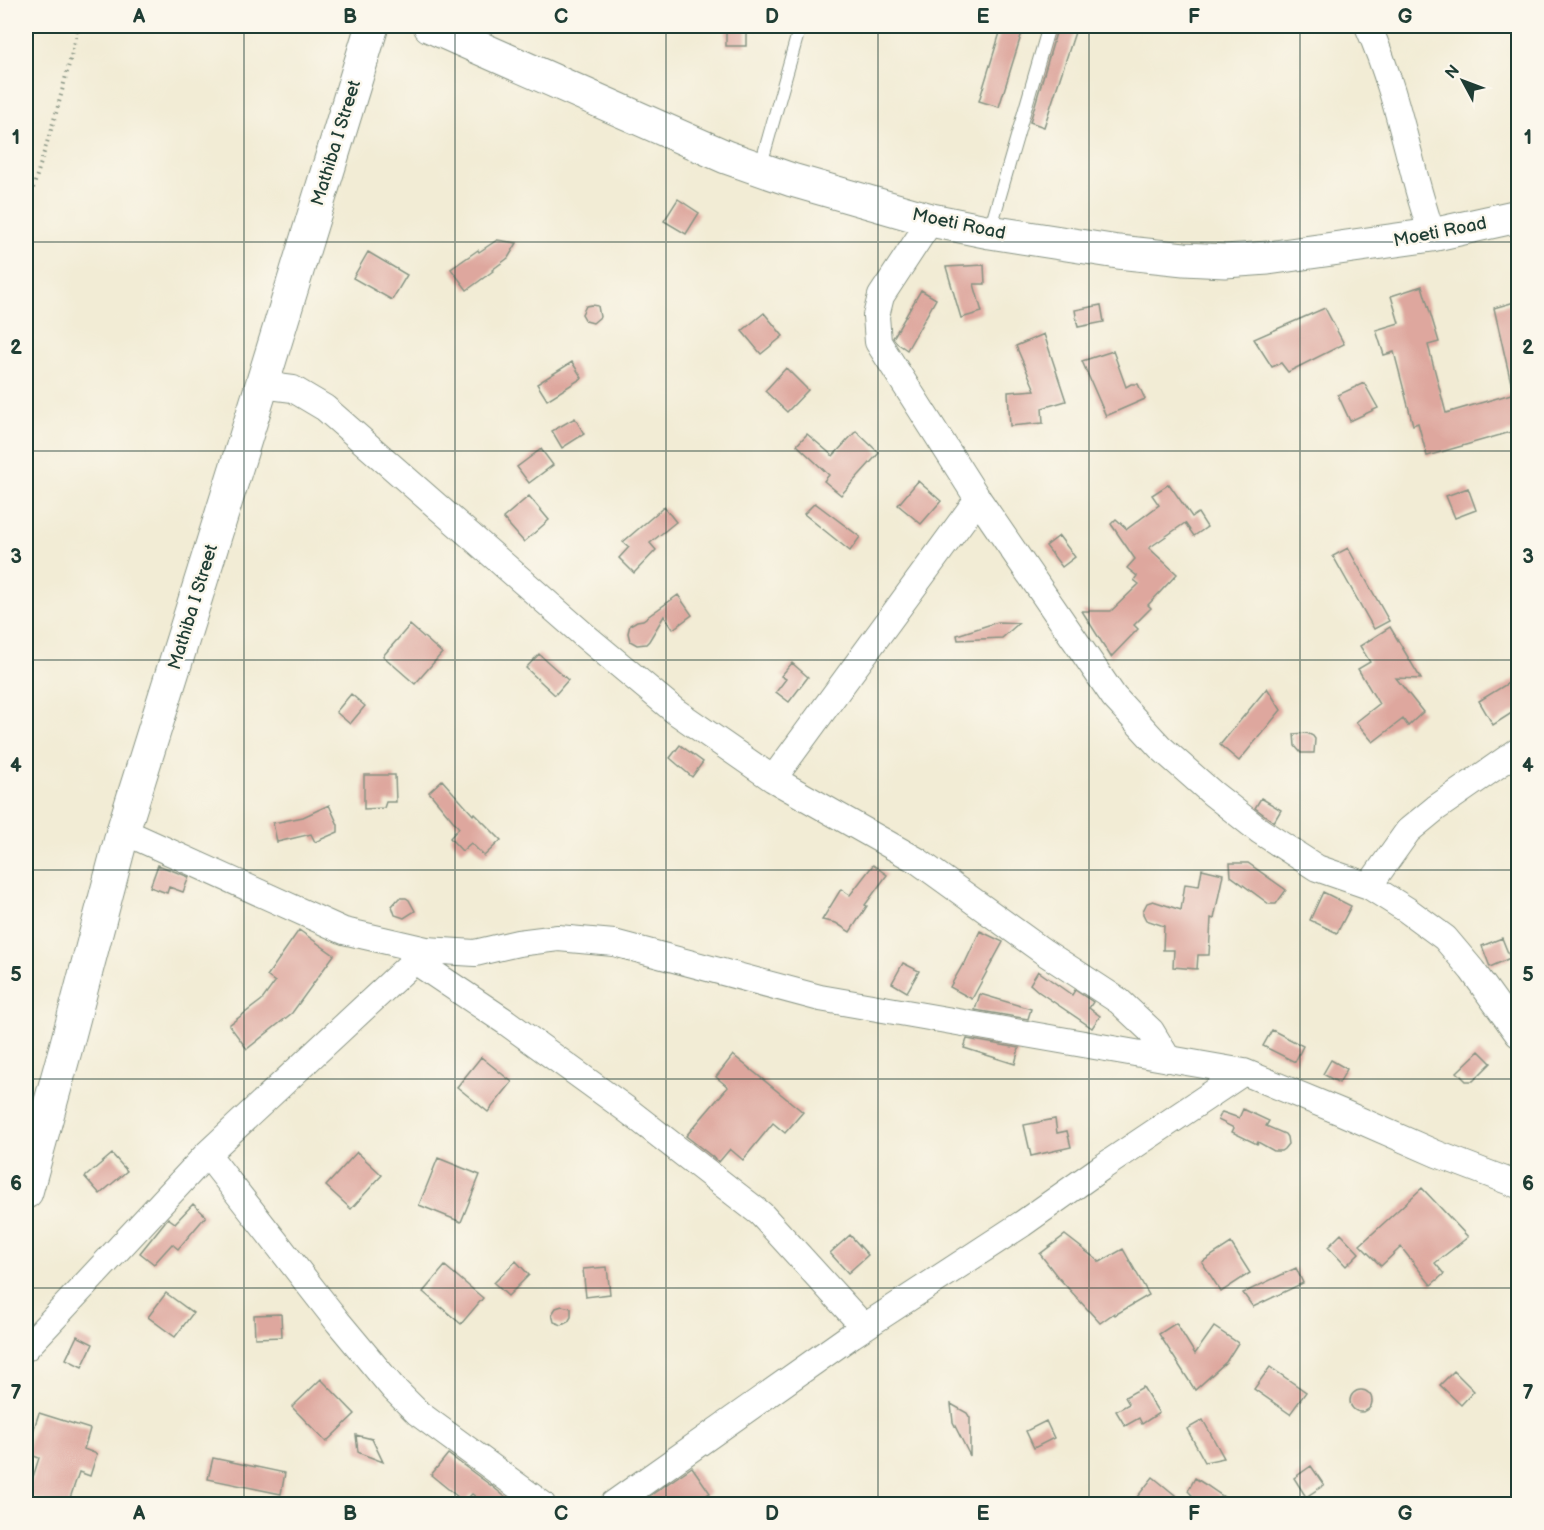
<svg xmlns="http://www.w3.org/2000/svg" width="1544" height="1530" font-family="'Balsamiq Sans',sans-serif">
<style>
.building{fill:#dea79e}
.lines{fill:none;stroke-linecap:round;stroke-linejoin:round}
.lane-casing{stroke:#889484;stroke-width:14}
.street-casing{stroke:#889484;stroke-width:28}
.secondary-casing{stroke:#889484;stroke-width:35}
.path{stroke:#889484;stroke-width:4;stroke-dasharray:1.5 4.5;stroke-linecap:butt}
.lane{stroke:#fff;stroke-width:12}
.street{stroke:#fff;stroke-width:26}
.secondary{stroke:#fff;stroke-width:33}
.grid{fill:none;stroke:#1f3d34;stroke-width:1.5;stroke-opacity:0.55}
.labels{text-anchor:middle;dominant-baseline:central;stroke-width:5;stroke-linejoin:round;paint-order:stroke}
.street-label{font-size:18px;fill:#1f3d34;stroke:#fbf7ec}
.neatline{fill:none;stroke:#1f3d34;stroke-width:2}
.grid-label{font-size:20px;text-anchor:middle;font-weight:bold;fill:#1f3d34}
</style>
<rect width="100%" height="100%" fill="#fbf7ec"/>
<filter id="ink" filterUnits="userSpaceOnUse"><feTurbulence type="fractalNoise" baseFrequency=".0167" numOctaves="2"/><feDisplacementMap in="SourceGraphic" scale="12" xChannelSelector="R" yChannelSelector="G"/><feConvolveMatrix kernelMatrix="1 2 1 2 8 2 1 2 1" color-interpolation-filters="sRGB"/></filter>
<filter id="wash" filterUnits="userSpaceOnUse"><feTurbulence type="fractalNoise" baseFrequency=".008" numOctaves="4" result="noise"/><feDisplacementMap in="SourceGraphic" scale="24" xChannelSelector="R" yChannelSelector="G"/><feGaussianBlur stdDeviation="1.35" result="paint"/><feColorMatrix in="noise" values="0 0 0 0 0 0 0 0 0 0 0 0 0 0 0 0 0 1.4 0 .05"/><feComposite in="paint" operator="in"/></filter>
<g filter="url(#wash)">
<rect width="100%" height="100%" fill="#f2ecd5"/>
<g id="blocks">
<path class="building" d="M1002,26H1024L999,107L979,101Z
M1058,26H1077L1044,127L1030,122Z
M726,28H746V46H726Z
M678,199L699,213L686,234L664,221Z
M497,240L517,243L508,258L492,270L493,271L467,290L451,269L478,250L479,252Z
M368,252L407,275L392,300L353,278Z
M984,265L985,284H974L982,312L961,318L946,267Z
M1422,286L1439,342L1428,345L1446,413L1518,392V430L1427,456L1418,423L1413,425L1394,352L1384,355L1376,330L1399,323L1391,296Z
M921,290L936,299L907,350L897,343L893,338Z
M1518,301V382L1511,383L1494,308Z
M592,305L598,306L600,317L593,323L586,321L582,314L586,306Z
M1101,305L1104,322L1078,327L1075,310Z
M1325,308L1344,344L1288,372L1281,363L1272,367L1254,339Z
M764,313L783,336L761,354L742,331Z
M1044,334L1066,401L1042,408L1043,423L1010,426L1008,392L1035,390L1016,346Z
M1113,351L1126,387L1131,384H1138L1145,399L1106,416L1082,361Z
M572,362L582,378L547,400L537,384Z
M786,368L808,390L787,412L765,391Z
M1364,383L1378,408L1350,421L1338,395Z
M575,418L584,434L562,448L552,431Z
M856,431L879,453L841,495L824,481L829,475L797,445L807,434L833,456Z
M541,449L553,465L529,483L517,467Z
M918,481L941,501L921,524L898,505Z
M1169,484L1192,517L1198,513L1207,527L1194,536L1185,523L1149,548L1177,574L1148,605L1151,608L1134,625L1138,629L1111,657L1082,611H1111L1139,584L1134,580L1137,576L1127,568L1135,559L1111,524L1116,519L1127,529L1159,505L1152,495Z
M1468,488L1476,510L1455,518L1446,496Z
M529,496L549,520L524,542L503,518Z
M815,503L860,537L850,551L804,514Z
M664,507L676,522L650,543L656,550L634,573L619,558L629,547L623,542Z
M1059,536L1075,557L1062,567L1046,546Z
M1348,548L1389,621L1374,629L1333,556Z
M678,595L692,615L673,629L664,616L649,641L646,644L637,645L630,641L628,633L630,625L637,621L643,620Z
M998,622L1019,623L1002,638L958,640L957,635Z
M410,625L442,653L415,684L383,656Z
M1390,627L1421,679L1396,678L1423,712L1408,726L1403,719L1373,742L1356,722L1379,704L1358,669L1370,662L1360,646Z
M539,654L568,680L555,695L526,668Z
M792,663L808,677L789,702L776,692L786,679L781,676Z
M1518,677V709L1493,725L1479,701Z
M1267,688L1281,710L1239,761L1220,745Z
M351,694L365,706L350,724L336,712Z
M1307,733L1313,736L1315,739L1314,753H1301L1295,746L1294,734Z
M680,745L703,762L692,777L670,758Z
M364,775H395L396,802H386L384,808L364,809Z
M442,780L473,815L474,813L501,840L484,856L471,843L462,851L450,838L459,828L429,792Z
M1261,798L1281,810L1274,822L1255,808Z
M329,805L338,825V832L315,842L311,834L277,842L273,823L303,817Z
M1230,863H1248L1286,890L1276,904H1269L1231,876Z
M158,865L189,877L183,892L169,887L167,893L150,887Z
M873,865L887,875L865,905L867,906L850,932L836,923L822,920L841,889L850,895Z
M1202,869L1223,874L1214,919L1211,918L1209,955H1198L1197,969L1173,967L1174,950H1163L1164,926L1146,920L1143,914V911L1147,903L1153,901L1181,910L1185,884L1199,886Z
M1323,892L1351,906L1337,933L1310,920Z
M399,898H406L409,900L415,911L404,918L395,915L392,906Z
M299,930L334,955L292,1013L247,1049L229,1025L262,1000L275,982L267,976Z
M980,931L1003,942L972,999L950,987L963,964L964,965Z
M1502,938L1510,958L1490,967L1482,946Z
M903,963L919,971L907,992L892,983Z
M1038,971L1072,995L1075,990L1093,1002L1089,1008L1100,1016L1092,1028L1039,992L1030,984Z
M980,994L1031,1009L1028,1019L975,1010Z
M1272,1030L1303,1046L1295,1062L1263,1046Z
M967,1039L1019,1048L1015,1064L964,1048Z
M1479,1051L1491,1063L1473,1081H1466L1457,1072Z
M733,1055L803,1112L785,1133L773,1123L743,1160L730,1149L719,1162L686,1136L728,1087L716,1077Z
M481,1057L512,1082L488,1112L457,1087Z
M1331,1060L1347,1069L1339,1083L1323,1074Z
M1243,1109L1269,1121L1266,1126L1285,1134L1287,1137L1288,1144L1284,1149L1281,1151H1274L1258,1142L1257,1144L1232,1132L1234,1128L1218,1120L1222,1112L1239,1118Z
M1055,1119L1057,1133L1067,1131L1071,1147L1031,1156L1024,1125Z
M357,1152L382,1175L351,1209L326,1186Z
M112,1154L127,1171L100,1194L85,1177Z
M438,1158L480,1175L461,1222L419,1205Z
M1422,1188L1468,1237L1435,1263L1444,1274L1431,1285L1401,1247L1381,1266L1360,1245Z
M193,1204L206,1216L178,1249L172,1244L154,1264L140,1253L168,1218L175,1223Z
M1341,1234L1359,1253L1346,1266L1328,1247Z
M850,1235L868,1255L848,1273L830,1253Z
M1065,1235L1100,1262L1123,1249L1149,1295L1115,1315L1114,1313L1100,1323L1057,1276L1040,1254Z
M1231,1243L1250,1273L1221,1292L1202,1262Z
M516,1261L529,1275L508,1296L494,1283Z
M445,1266L483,1298L461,1324L423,1292Z
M607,1267L610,1294L586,1297L583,1269Z
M1296,1268L1303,1283L1253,1307L1243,1293Z
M166,1293L193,1313L175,1337L148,1317Z
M562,1306L571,1308V1317L568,1322L562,1325L554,1322L552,1314L556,1308Z
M281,1314L282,1337L255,1338L254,1315Z
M1176,1323L1195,1354L1214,1327L1238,1343L1226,1362L1195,1390L1159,1334Z
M77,1336L93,1344L82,1367L66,1359Z
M1270,1367L1306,1392L1290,1414L1254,1389Z
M1454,1371L1474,1391L1461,1405L1440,1385Z
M321,1379L355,1414L326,1442L292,1407Z
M1143,1387L1159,1413L1142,1424L1139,1418L1125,1426L1116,1411L1129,1404L1125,1397Z
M1350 1401a11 11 0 1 1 22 0a11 11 0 1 1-22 0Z
M951,1404L967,1413L970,1418V1456L953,1422Z
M39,1413L90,1429L84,1449L97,1454L90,1476L79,1472L68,1504H54L27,1496L39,1458L26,1453Z
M1203,1420L1224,1458L1205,1462L1187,1429Z
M1046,1421L1054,1438L1034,1448L1026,1431Z
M356,1435L372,1439L383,1462L362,1454L358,1452Z
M448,1454L493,1487L514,1504H485L472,1494L464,1502L431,1475Z
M213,1458L285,1473L281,1494L208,1479Z
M1311,1466L1324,1485L1306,1497L1294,1478Z
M692,1467L710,1493L693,1504H638Z
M1153,1477L1186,1504H1146L1137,1497Z
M1195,1478L1206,1485L1234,1504H1200L1188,1491Z"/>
</g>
</g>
<g filter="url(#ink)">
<use href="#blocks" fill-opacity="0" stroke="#889484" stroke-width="1.5"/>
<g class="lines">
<g class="lane-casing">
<path id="lane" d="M760,168L800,26
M990,230L1049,26"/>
</g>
<g class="street-casing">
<path id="street" d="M1368,26C1389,73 1401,123 1414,173C1419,194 1426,215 1432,235
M931,220L881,296L876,316L878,342L978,499L1114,697L1160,747L1212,793L1260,831L1317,868L1369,886L1407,910L1445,938L1472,970L1518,1034
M262,385L293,389L325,408L585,636L675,711L773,779L918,861L1044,952L1119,1001L1151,1031L1168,1059
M773,779L978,499
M123,831L344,931L426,950L475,953L518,943L558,938L614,943L820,998L1244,1072L1341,1112L1437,1154L1518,1185
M1369,886L1408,831L1436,808L1518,751
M426,950L207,1154L338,1322L393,1388L418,1413L542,1504
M415,961L506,1022L626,1109L761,1214L864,1327
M26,1348L207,1154
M613,1504L852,1335L1022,1224L1101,1168L1244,1072"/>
</g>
<g class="secondary-casing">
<path id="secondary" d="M430,26L726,157L792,180L931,220L990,232L1118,252L1184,259L1225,261L1268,258L1432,235L1518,216
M26,1192L66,1047L123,831L262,385L372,26"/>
</g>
<path class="path" d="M26,211L57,110L79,26"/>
<use href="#lane" class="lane"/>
<use href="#street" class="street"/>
<use href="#secondary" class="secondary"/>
</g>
</g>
<path class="grid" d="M244,26V1504M455,26V1504M666,26V1504M878,26V1504M1089,26V1504M1300,26V1504M26,242H1518M26,451H1518M26,660H1518M26,870H1518M26,1079H1518M26,1288H1518"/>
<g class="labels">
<g class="street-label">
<text transform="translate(336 143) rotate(-73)">Mathiba I Street</text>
<text transform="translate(959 224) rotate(12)">Moeti Road</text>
<text transform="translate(1440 232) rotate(-11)">Moeti Road</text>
<text transform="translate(193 607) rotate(-73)">Mathiba I Street</text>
</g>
</g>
<rect width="1544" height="1530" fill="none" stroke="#fbf7ec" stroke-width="66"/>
<g transform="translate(1463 81) rotate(311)" stroke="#fbf7ec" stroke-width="4.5" paint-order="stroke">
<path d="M0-4.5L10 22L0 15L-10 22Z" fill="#1f3d34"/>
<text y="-9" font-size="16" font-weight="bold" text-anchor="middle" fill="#1f3d34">N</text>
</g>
<rect x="33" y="33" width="1478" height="1464" class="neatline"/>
<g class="grid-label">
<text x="139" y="23">A</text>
<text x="350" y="23">B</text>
<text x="561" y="23">C</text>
<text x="772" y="23">D</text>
<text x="983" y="23">E</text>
<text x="1194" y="23">F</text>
<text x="1405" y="23">G</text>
<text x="16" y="144">1</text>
<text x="1528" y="144">1</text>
<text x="16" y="354">2</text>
<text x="1528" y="354">2</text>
<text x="16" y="563">3</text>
<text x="1528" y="563">3</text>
<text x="16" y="772">4</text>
<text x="1528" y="772">4</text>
<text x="16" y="981">5</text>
<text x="1528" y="981">5</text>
<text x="16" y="1190">6</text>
<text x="1528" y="1190">6</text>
<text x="16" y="1399">7</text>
<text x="1528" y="1399">7</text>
<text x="139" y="1520">A</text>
<text x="350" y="1520">B</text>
<text x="561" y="1520">C</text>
<text x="772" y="1520">D</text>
<text x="983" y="1520">E</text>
<text x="1194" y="1520">F</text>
<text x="1405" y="1520">G</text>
</g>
</svg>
